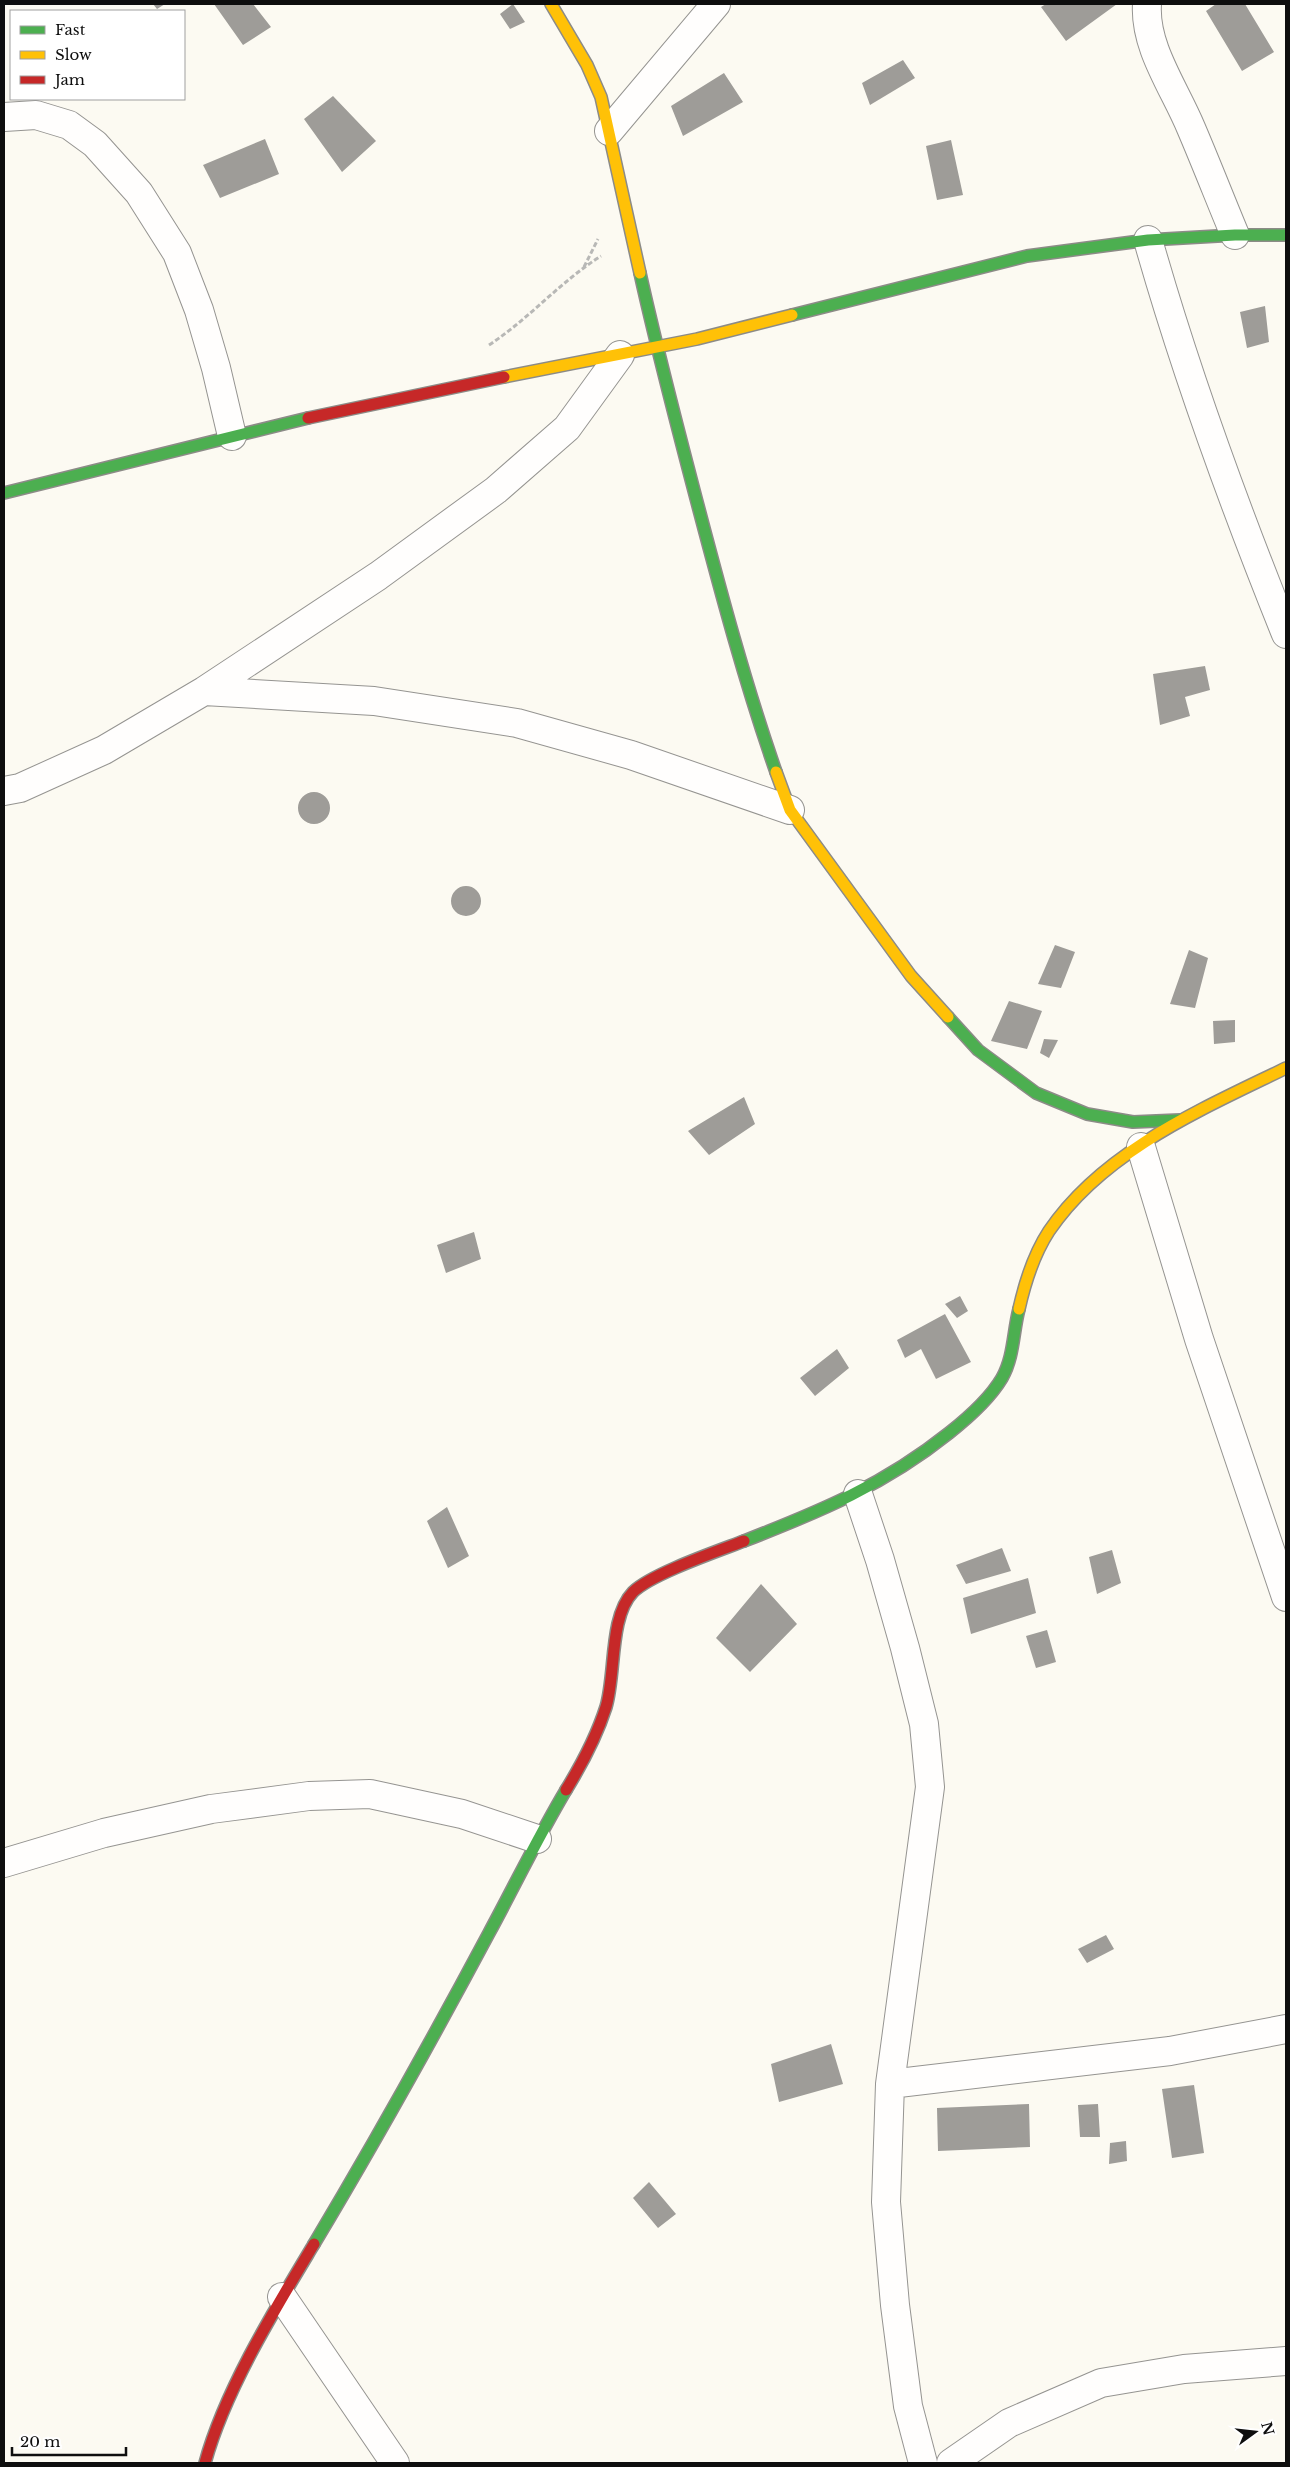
<svg xmlns="http://www.w3.org/2000/svg" width="1290" height="2467" font-family="'Libre Baskerville',serif">
<style>
.building{fill:#9e9c98}
.lines{fill:none;stroke-linecap:round;stroke-linejoin:round}
.street-casing{stroke:#959491;stroke-width:30}
.fast-casing{stroke:#8c8b87;stroke-width:14}
.slow-casing{stroke:#8c8b87;stroke-width:14}
.jam-casing{stroke:#8c8b87;stroke-width:14}
.path{stroke:#b8b8b6;stroke-width:3;stroke-dasharray:5 2.5;stroke-linecap:butt}
.street{stroke:#fffefd;stroke-width:28}
.fast{stroke:#4caf50;stroke-width:11}
.slow{stroke:#ffc107;stroke-width:11}
.jam{stroke:#c62828;stroke-width:11}
</style>
<rect width="100%" height="100%" fill="#fcfaf2"/>
<path class="building" d="M153,4H165L157,9Z
M214,4H253L271,27L243,45Z
M513,4L525,22L510,29L500,14Z
M1046,4H1117L1066,41L1041,7Z
M1216,4H1245L1274,52L1242,71L1206,11Z
M903,60L915,78L870,105L862,83Z
M724,73L743,102L683,136L671,106Z
M333,96L376,141L342,172L304,119Z
M265,139L279,174L220,198L203,165Z
M951,140L963,195L937,200L926,146Z
M1265,306L1269,342L1247,348L1240,312Z
M1205,666L1210,690L1185,697L1190,716L1160,725L1153,674Z
M298 808a16 16 0 1 1 32 0a16 16 0 1 1-32 0Z
M451 901a15 15 0 1 1 30 0a15 15 0 1 1-30 0Z
M1055,945L1075,952L1061,988L1038,984Z
M1189,950L1208,958L1195,1008L1170,1004Z
M1009,1001L1042,1011L1027,1049L991,1041Z
M1235,1020V1042L1214,1044L1213,1021Z
M1044,1039L1058,1040L1049,1058L1040,1053Z
M744,1097L755,1124L709,1155L688,1131Z
M474,1232L481,1259L446,1273L437,1245Z
M960,1296L968,1311L957,1318L945,1304Z
M945,1314L971,1362L936,1379L921,1349L905,1358L897,1340Z
M837,1349L849,1368L815,1396L800,1378Z
M447,1507L469,1556L448,1568L427,1521Z
M1002,1548L1011,1571L966,1584L956,1565Z
M1112,1550L1121,1583L1097,1594L1089,1557Z
M1028,1578L1036,1613L971,1634L963,1598Z
M761,1584L797,1624L750,1672L716,1638Z
M1047,1630L1056,1662L1036,1668L1026,1636Z
M1106,1935L1114,1949L1087,1963L1078,1949Z
M831,2044L843,2084L779,2102L771,2064Z
M1194,2085L1204,2153L1172,2158L1162,2089Z
M1029,2104L1030,2147L938,2151L937,2108Z
M1098,2104L1100,2137H1080L1078,2105Z
M1126,2141L1127,2161L1109,2164L1110,2143Z
M649,2182L676,2214L658,2228L633,2198Z"/>
<g class="lines">
<g class="street-casing">
<path id="street" d="M1147,4C1144,47 1175,89 1191,128C1206,163 1220,199 1235,235
M4,117L36,115L69,125L95,144L139,193L177,253L199,310L216,368L232,436
M609,131L716,4
M1148,240C1186,374 1234,505 1286,634
M204,691L374,701L517,723L631,755L790,810
M4,791L20,788L104,750L204,691L378,576L496,490L567,428L620,355
M1141,1147L1199,1339L1286,1597
M858,1494L880,1560L905,1648L924,1724L930,1787L890,2084L886,2202L895,2305L908,2406L923,2463
M4,1863L104,1833L211,1809L309,1796L370,1794L462,1814L537,1839
M890,2084L1170,2051L1286,2029
M282,2297L395,2463
M951,2463L1009,2423L1101,2383L1184,2369L1286,2361"/>
</g>
<g class="fast-casing">
<path id="fast" d="M640,273C657,350 677,426 697,502C721,593 745,683 776,772
M792,315L1027,256L1148,240L1235,235H1286
M4,493L308,418
M948,1017L978,1050L1036,1093L1087,1114L1133,1122L1180,1120
M744,1541C821,1511 884,1485 949,1433C968,1418 989,1400 1002,1378C1014,1357 1013,1332 1019,1309
M314,2244C375,2142 433,2038 489,1933C515,1885 538,1837 566,1790"/>
</g>
<g class="slow-casing">
<path id="slow" d="M551,4L587,65L601,97L640,273
M504,377L697,339L792,315
M776,772L790,810L911,976L948,1017
M1019,1309C1025,1282 1034,1254 1049,1231C1103,1151 1202,1109 1286,1068"/>
</g>
<g class="jam-casing">
<path id="jam" d="M308,418L504,377
M566,1790C582,1764 597,1735 606,1707C616,1674 609,1617 633,1592C651,1574 718,1551 744,1541
M205,2463C225,2390 275,2309 314,2244"/>
</g>
<path class="path" d="M584,267L598,239
M489,345C530,318 561,281 601,256"/>
<use href="#street" class="street"/>
<use href="#fast" class="fast"/>
<use href="#slow" class="slow"/>
<use href="#jam" class="jam"/>
</g>
<rect width="1290" height="2467" fill="none" stroke="#0e0e0e" stroke-width="10"/>
<rect x="10" y="10" width="175" height="90" fill="#ffffff" stroke="#9f9f9f"/>
<rect x="20" y="26" width="25" height="8" fill="#4caf50" stroke="#9f9f9f"/>
<text x="55" y="35" font-size="15" fill="#0e0e0e">Fast</text>
<rect x="20" y="51" width="25" height="8" fill="#ffc107" stroke="#9f9f9f"/>
<text x="55" y="60" font-size="15" fill="#0e0e0e">Slow</text>
<rect x="20" y="76" width="25" height="8" fill="#c62828" stroke="#9f9f9f"/>
<text x="55" y="85" font-size="15" fill="#0e0e0e">Jam</text>
<g transform="translate(1255 2432) rotate(75)" stroke="#ffffff" stroke-width="4" paint-order="stroke">
<path d="M0-4L9 19L0 12L-9 19Z" fill="#0e0e0e"/>
<text y="-8" font-size="14" font-weight="bold" text-anchor="middle" fill="#0e0e0e">N</text>
</g>
<path d="M12 2447v8h114v-8" fill="none" stroke="#0e0e0e" stroke-width="2.5"/>
<text x="20" y="2447" font-size="15" fill="#0e0e0e" stroke="#ffffff" stroke-width="4" paint-order="stroke">20 m</text>
</svg>
